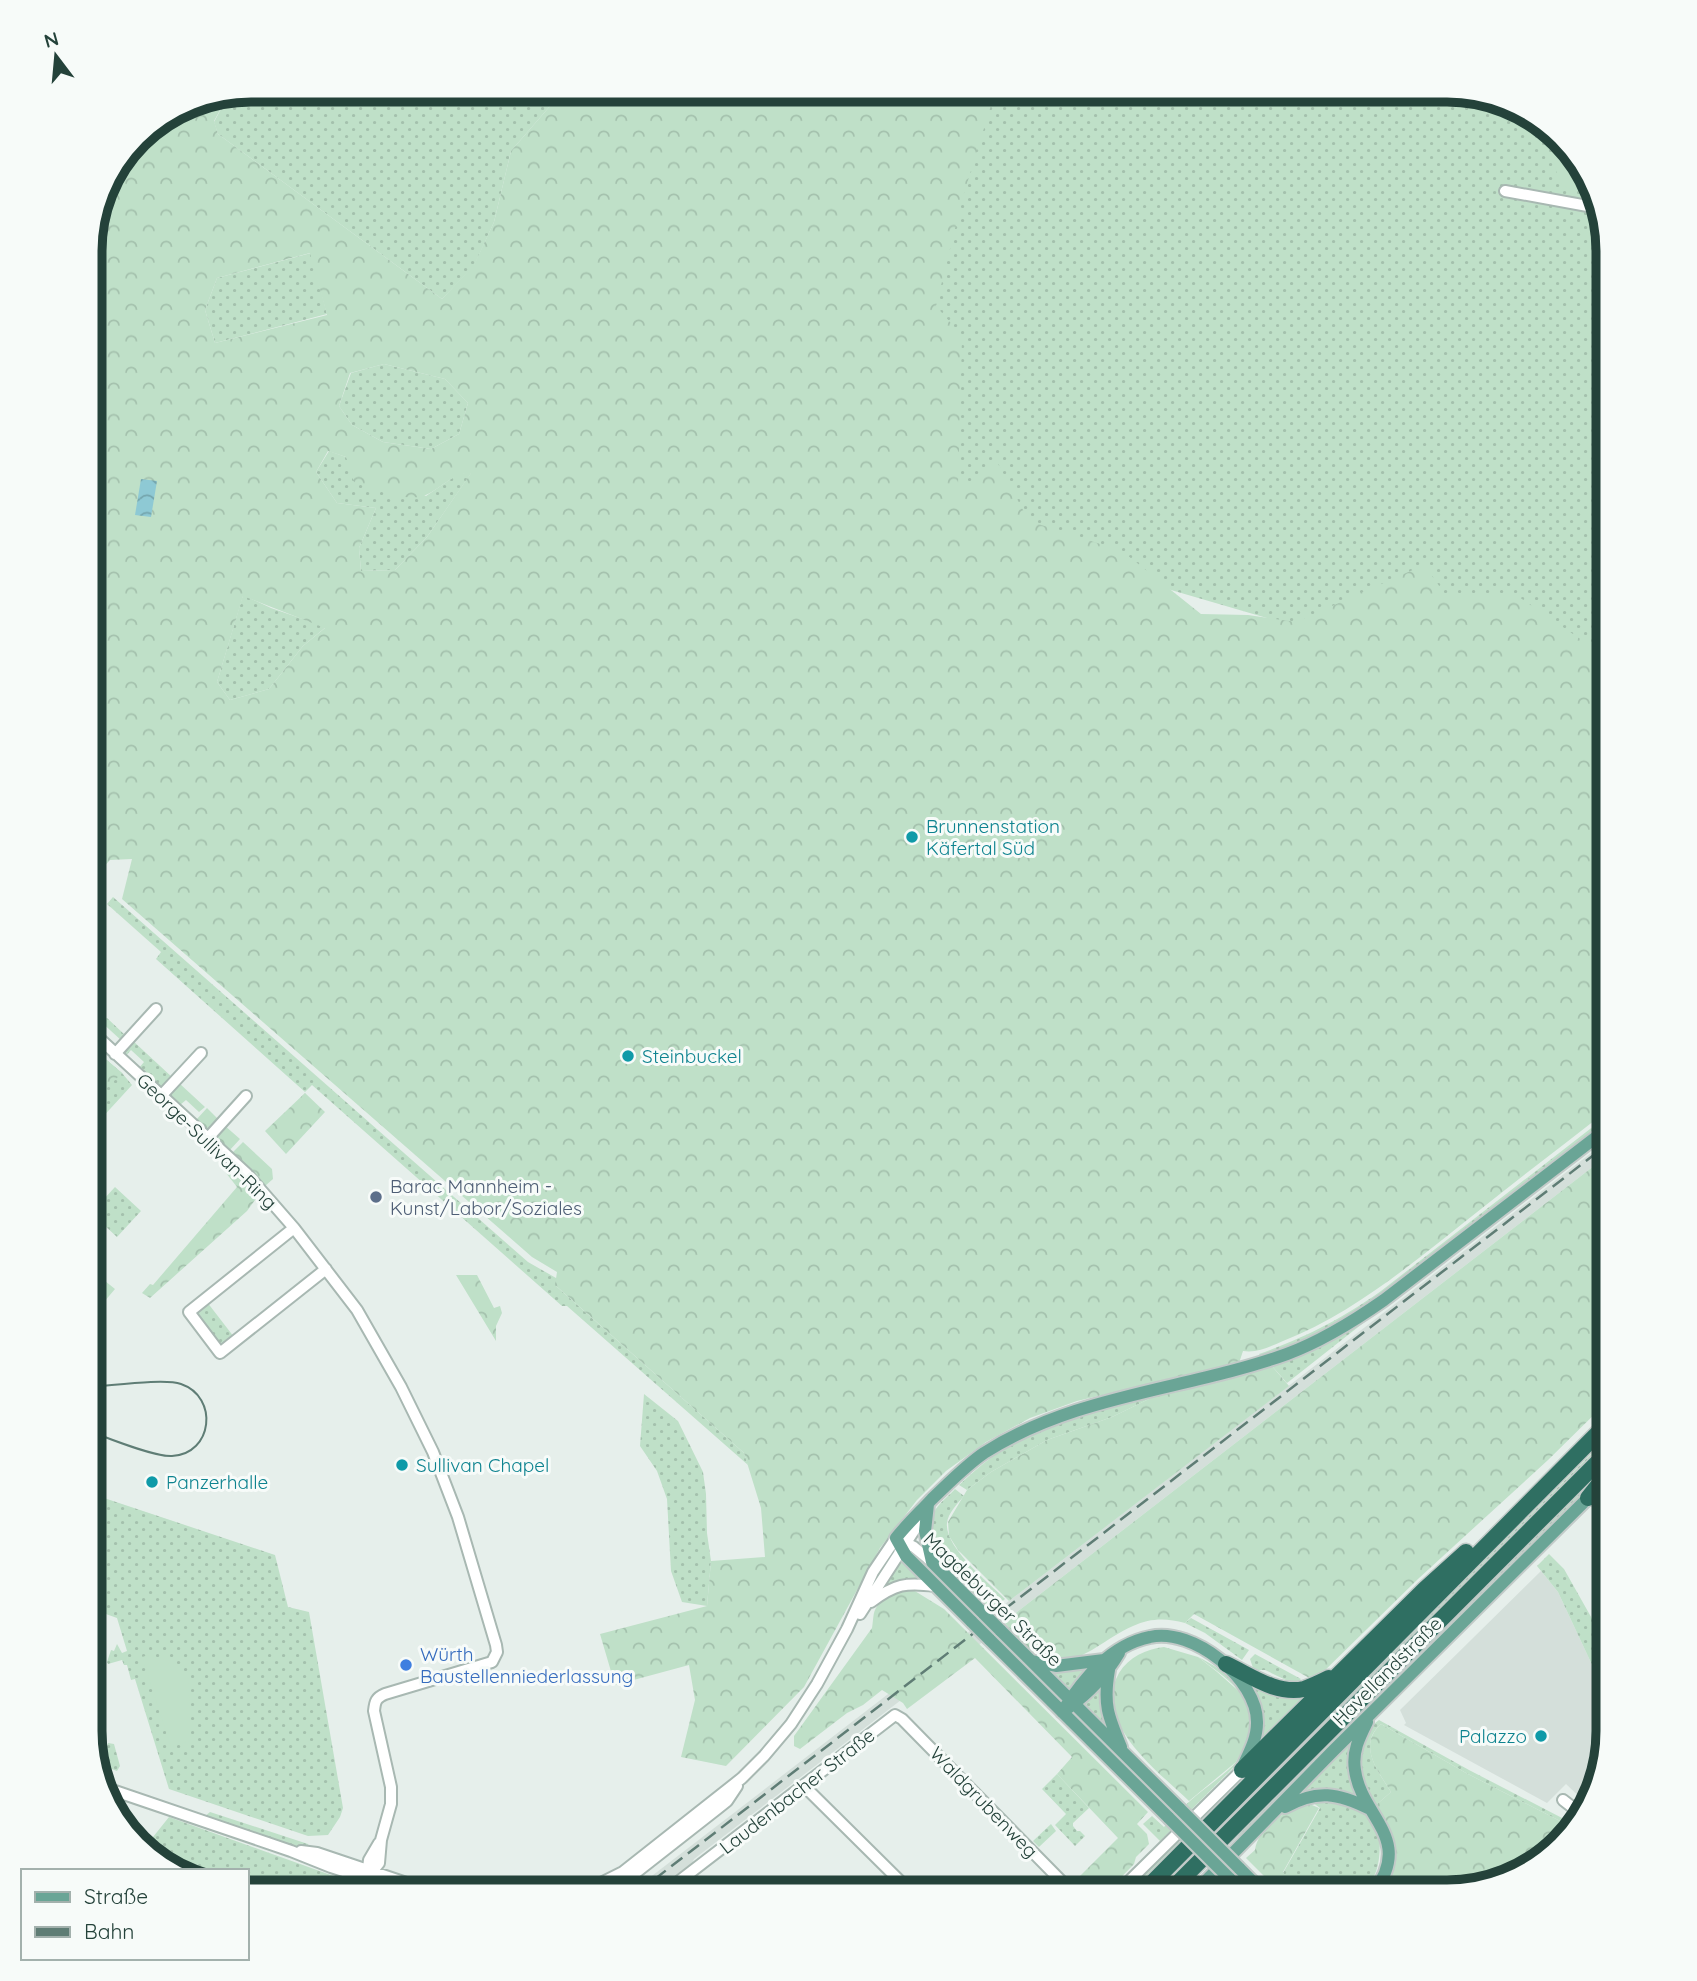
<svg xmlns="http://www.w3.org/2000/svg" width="1697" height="1981" font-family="Quicksand,sans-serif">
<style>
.built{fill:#d4dfda}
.grass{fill:url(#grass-dots)}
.forest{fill:url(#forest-crowns);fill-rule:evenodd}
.garden{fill:#bfe0c8}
.water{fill:url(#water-waves)}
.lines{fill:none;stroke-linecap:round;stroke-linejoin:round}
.minor-casing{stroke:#a8b8b2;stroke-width:14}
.major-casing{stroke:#c2cac8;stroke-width:16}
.highway-casing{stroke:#c2cac8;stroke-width:19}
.minor{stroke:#fff;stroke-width:10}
.major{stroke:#6aa596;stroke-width:12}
.highway{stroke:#2f6f62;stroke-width:16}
.tram{stroke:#5f7d75;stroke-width:2}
.rail{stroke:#5f7d75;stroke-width:2.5;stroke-dasharray:14 7;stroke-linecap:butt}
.major-bridge-casing{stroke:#c2cac8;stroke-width:16;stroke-linecap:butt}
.major-bridge{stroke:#6aa596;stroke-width:12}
.culture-dot{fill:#0f9aa8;stroke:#f7fbf9;stroke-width:2.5}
.service-dot{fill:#5c6f8a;stroke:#f7fbf9;stroke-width:2.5}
.shop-dot{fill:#3f7fe0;stroke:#f7fbf9;stroke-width:2.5}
.labels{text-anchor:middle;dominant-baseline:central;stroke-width:6;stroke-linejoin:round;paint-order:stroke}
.culture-label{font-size:19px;fill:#0d838f;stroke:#f7fbf9;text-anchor:start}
.street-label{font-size:19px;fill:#24423a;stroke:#f7fbf9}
.service-label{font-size:19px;fill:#4e5e75;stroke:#f7fbf9;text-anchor:start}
.shop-label{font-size:19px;fill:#366cbe;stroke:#f7fbf9;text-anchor:start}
.rim{fill:none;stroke:#24423a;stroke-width:9}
</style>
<defs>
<pattern id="grass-dots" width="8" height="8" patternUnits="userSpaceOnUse" patternTransform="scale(1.75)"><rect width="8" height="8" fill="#bfe0c8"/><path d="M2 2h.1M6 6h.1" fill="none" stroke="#a4c1ad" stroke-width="1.8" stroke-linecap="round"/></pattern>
<pattern id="forest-crowns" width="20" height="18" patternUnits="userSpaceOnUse" patternTransform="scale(1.75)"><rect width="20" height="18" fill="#bfe0c8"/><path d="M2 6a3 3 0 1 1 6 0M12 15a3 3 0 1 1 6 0" fill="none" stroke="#a4c1ad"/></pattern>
<pattern id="water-waves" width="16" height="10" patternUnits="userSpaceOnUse" patternTransform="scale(1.75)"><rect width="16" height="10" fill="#8ec9d4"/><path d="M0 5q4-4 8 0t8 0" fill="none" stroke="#74a5ad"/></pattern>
</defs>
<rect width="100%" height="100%" fill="#e6efeb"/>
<path class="built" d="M1608,1140V1155L1004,1622L979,1645L974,1644L694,1859L692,1864L657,1892H631Z
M1541,1571L1558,1592L1608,1699V1731L1591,1802L1588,1805L1566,1784L1547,1803L1404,1725L1406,1723L1400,1710Z"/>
<path class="grass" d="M251,89H560L557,98L511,151L494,222L474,266L442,299L218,134L214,122L229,94Z
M981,89L1456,90L1527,111L1575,153L1608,250V720L1476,679L856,498Z
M311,253L327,314L215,343L205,310L217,278Z
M384,364L445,379L468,403L459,434L431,449L383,442L352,425L339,406L351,373Z
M329,451L346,457L426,496L458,474L472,472L427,537L395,570L361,571L359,548L376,508L337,503L316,472Z
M243,595L271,608L326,627L303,646L269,689L230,700L217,682Z
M113,897L528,1262L556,1278V1286L744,1453L748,1465L567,1306H562L312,1085L305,1092L156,959L161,952L107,904Z
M107,1018L126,1036L122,1041L99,1020Z
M132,1040L173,1078L162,1088L139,1068L144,1062L131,1050L125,1057L123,1052Z
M89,1045L122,1073L132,1085L89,1132Z
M1608,1115V1121L1494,1209C1487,1211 1480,1215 1477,1222C1430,1259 1384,1298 1331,1327C1309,1340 1285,1349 1261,1357L1259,1354C1306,1337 1340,1320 1381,1291Z
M115,1187L141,1211L117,1237L91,1213Z
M1423,1276L1287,1383L1271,1365Z
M207,1302L234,1337L223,1346L220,1345L196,1314V1311Z
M644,1394L678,1421L703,1472L706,1494L707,1533L711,1561L707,1606L682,1602L671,1571L667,1499L657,1471L640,1446Z
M1155,1396L1112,1417L1047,1440L991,1472L967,1490L959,1485C967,1478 975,1470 984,1463C1034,1426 1096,1411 1155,1396Z
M1608,1437V1441L1158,1892H1154Z
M1608,1463V1468L1594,1482L1240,1838L1237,1835Z
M955,1489L964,1496C958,1503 948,1513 947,1523C944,1547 989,1583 1005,1599L991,1611C966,1587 912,1548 936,1509C940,1502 949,1496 955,1489Z
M89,1493L275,1555L288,1607L309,1612L343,1808L340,1817L328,1835L308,1836L169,1789L135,1679L131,1680L127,1665H124L122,1660L108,1664L107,1662L111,1650L114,1651L117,1644L122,1653L127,1651L117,1618L89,1608Z
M1549,1554L1564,1569L1608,1647V1699L1558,1592L1537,1566Z
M899,1558L923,1580H902L882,1589Z
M1191,1618L1249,1650L1242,1660L1205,1633L1185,1623Z
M1255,1654L1301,1679L1297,1683L1288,1681L1265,1670H1258L1253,1668L1250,1659Z
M1198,1657C1247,1681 1272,1718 1235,1766L1160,1841L1143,1824L1152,1816L1164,1827C1173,1818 1181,1809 1191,1800C1204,1788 1225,1775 1236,1762C1250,1743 1256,1716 1243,1696C1232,1681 1213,1668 1198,1657Z
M1089,1667L1068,1689L1049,1670Z
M1241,1676L1317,1688L1258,1751L1260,1738Z
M1102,1684L1107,1728L1084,1704Z
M1079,1715L1167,1803L1164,1806L1079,1720L1077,1716Z
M1379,1720L1469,1770L1564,1819L1562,1822L1466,1773L1381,1724C1357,1745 1378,1771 1391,1792L1376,1805C1379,1833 1387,1870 1363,1892H1296L1283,1873L1320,1808L1300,1793L1352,1741Z
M108,1743L114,1744L120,1766L117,1771L101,1765L100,1762H102Z
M1057,1774L1089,1808L1073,1823V1826L1077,1831H1080L1085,1836L1075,1846L1055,1825L1066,1814L1042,1789Z
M210,1812L308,1844L310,1848L291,1847L204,1817Z
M169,1817L356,1884L348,1892H250L247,1891V1871H174L145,1847Z
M1051,1824L1056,1831L1039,1847L1033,1841Z
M1178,1841L1179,1843L1131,1892H1127Z"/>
<path class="forest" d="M560,89H996L962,200L936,306L962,336L958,485H971L997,462L1029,521L1122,551L1201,614L1248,615L1296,622L1424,565L1445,594L1519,597L1608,658V1110C1567,1142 1526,1173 1486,1205C1422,1255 1359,1311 1283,1341C1269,1347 1258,1353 1243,1351L1239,1363L1077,1401L1030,1418L986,1442L946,1471L917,1500L880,1548L804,1687L726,1766L681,1757L695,1700L689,1665L615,1685L600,1634L707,1606L711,1561L765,1557L761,1508L744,1453L555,1285L557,1272L532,1257L122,899L132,859L110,860L99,872H92L89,869L90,240L106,180L144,130L189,101L229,94L214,121L218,134L442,299L474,265L494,222L511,151L557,98ZM310,253L327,315L215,343L205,310L217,278ZM384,364L445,379L468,403L459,434L431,449L383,442L352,425L339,406L350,373ZM328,451L346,457L354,482C372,489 410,504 428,494C444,486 453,473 471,473L427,537L395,570L361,571L359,548L376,508L337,503L316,472ZM243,596L325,628L303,646L269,689L230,700L217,682Z
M89,1045L122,1073L89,1105Z
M179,1083L205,1107L199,1112L186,1100L180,1105L168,1095Z
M305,1093L325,1112L286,1154L265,1131Z
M207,1108L219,1120L210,1129L206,1130L196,1120Z
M224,1125L240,1139L229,1151L215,1138V1135Z
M243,1142L272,1169L273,1179L265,1186L232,1153Z
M1608,1155V1401L1548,1460L1418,1579L1316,1679H1311L1194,1614L1185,1623C1166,1618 1151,1618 1133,1626C1095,1642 1069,1682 1026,1646C1018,1639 1011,1630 1004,1622Z
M229,1169L258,1196L247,1211L150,1298L142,1293L150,1284L153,1285L237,1187L226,1173Z
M89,1268L115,1289L104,1302L89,1305Z
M456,1275H477L494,1308L500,1306L502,1313L496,1326V1341Z
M1271,1365L1289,1386L1009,1601L958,1550L949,1536L948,1522L967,1490L991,1472L1047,1440L1112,1417L1155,1396Z
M910,1588L944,1609L1148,1812L1137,1824L1147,1834L1149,1844L1136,1857L1134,1864L1107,1892H1083L1074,1882L1118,1838L1057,1774L1072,1757L975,1658L907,1709L903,1703L882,1690L863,1705L847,1713L800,1749L794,1746V1736L872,1628C873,1623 873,1614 875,1610C881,1597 897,1591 910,1588Z
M1164,1647L1198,1657L1216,1671L1242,1694L1248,1705L1251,1725L1247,1741L1236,1762L1189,1801C1159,1772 1091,1722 1119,1673C1129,1657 1146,1649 1164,1647Z
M1381,1724L1466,1773L1562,1822L1557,1829L1564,1835L1544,1859L1447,1892H1382C1403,1862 1394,1833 1376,1805L1391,1792C1378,1771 1357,1746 1381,1724Z
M1305,1802L1319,1808L1283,1872L1296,1892H1282L1267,1879L1246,1858L1255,1850C1258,1827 1286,1811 1305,1802Z"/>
<path class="garden" d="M1562,141L1575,153L1586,188L1573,189L1563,186C1556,173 1546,151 1562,141Z
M149,1655L173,1663L176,1675H188L191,1740L171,1747L142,1657Z
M295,1871L321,1892H278Z"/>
<path class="water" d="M141,479L157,481L151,517L135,515Z"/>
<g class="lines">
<g class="minor-casing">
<path id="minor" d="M1505,191L1593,207
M89,1029L247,1174L294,1228L357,1310L401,1387L433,1452L458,1517L496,1645L497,1652L492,1662L385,1694C376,1698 375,1701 374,1711L391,1787V1804L381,1840L379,1863L366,1879
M115,1054L156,1009
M161,1096L201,1053
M208,1138L246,1096
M294,1228L189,1312L220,1353L326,1269
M871,1602C895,1584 906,1582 935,1586
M860,1614L926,1512
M804,1786L911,1892
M109,1789L291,1851L331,1867L408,1892
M1563,1800L1581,1814
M301,1851L317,1853L433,1892
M367,1876L369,1860L379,1843
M583,1892L623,1872L742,1778L764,1756L791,1724L817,1684L847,1629L873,1572L896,1538L914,1547L932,1562
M607,1892L620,1885L717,1809L727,1801L737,1786
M665,1892L895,1715L902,1719L1072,1892
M1118,1892L1242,1770"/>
</g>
<g class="major-casing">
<path id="major" d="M928,1504L925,1531L932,1562L984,1614
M972,1622L906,1556L896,1538C907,1524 920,1512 932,1499C948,1484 965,1466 984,1453C1076,1394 1187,1390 1287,1354C1322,1341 1354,1321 1384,1300L1608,1128
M1000,1630L1180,1809
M989,1639L1169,1818
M1032,1661L1056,1666L1104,1660
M1109,1670C1103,1704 1108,1716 1121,1747
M1068,1708C1089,1693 1106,1675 1119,1653
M1062,1712C1083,1679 1110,1645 1150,1637C1193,1627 1258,1679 1257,1723C1257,1738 1250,1751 1244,1764
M1367,1722C1359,1738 1352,1752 1355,1770C1361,1817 1414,1838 1374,1892
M1285,1807C1317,1789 1338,1793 1370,1809
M1239,1868L1263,1892
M1229,1878L1243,1892
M1195,1892L1332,1752L1588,1498"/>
</g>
<g class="highway-casing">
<path id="highway" d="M1588,1498L1608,1473
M1226,1664C1250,1675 1276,1695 1304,1689C1313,1686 1321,1682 1329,1678
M1242,1770L1425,1589L1466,1552
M1143,1892L1608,1423
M1169,1892L1608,1452"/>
</g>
<use href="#minor" class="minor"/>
<use href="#major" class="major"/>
<use href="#highway" class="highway"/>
<path class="tram" d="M89,1431C108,1438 154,1457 172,1456C213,1454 219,1397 181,1384C164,1378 110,1386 89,1387"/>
<path class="rail" d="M638,1892L1608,1144"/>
<g class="major-bridge-casing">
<path id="major-bridge" d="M984,1614L1000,1630
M972,1622L989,1639
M1180,1809L1239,1868
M1169,1818L1229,1878"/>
</g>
<use href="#major-bridge" class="major-bridge"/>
</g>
<g class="culture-dot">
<circle cx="912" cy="837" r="7"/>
<circle cx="628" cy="1056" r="7"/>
<circle cx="402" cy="1465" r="7"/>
<circle cx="152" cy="1482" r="7"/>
<circle cx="1541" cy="1736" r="7"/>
</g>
<circle class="service-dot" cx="376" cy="1197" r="7"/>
<circle class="shop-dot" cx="406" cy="1665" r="7"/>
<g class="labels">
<g class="culture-label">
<text x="926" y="826">Brunnenstation<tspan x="926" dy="22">Käfertal Süd</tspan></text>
<text x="642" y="1056">Steinbuckel</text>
<text x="416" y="1465">Sullivan Chapel</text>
<text x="166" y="1482">Panzerhalle</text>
<text x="1527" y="1736" text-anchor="end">Palazzo</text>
</g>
<g class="street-label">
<text transform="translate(207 1141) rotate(44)">George-Sullivan-Ring</text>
<text transform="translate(993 1599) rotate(44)">Magdeburger Straße</text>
<text transform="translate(1387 1671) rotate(-45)">Havellandstraße</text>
<text transform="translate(797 1791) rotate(-38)">Laudenbacher Straße</text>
<text transform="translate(984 1802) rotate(46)">Waldgrubenweg</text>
</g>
<g class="service-label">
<text x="390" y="1186">Barac Mannheim -<tspan x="390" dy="22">Kunst/Labor/Soziales</tspan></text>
</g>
<g class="shop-label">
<text x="420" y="1654">Würth<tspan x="420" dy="22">Baustellenniederlassung</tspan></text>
</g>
</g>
<path d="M0 0H1697V1981H0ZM251 102H1447A149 149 0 0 1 1596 251V1731A149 149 0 0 1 1447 1880H251A149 149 0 0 1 102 1731V251A149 149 0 0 1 251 102Z" fill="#f7fbf9" fill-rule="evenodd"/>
<path class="rim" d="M251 102H1447A149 149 0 0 1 1596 251V1731A149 149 0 0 1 1447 1880H251A149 149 0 0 1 102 1731V251A149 149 0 0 1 251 102Z"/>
<rect x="21" y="1869" width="228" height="91" fill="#f7fbf9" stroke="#a3b1ad" stroke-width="2"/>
<rect x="35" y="1892" width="35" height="10" fill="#6aa596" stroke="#a3b1ad" stroke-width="2"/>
<text x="84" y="1904" font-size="21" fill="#24423a">Straße</text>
<rect x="35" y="1927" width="35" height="10" fill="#5f7d75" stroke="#a3b1ad" stroke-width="2"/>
<text x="84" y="1939" font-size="21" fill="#24423a">Bahn</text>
<g transform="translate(56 56) rotate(344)" stroke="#f7fbf9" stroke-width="5" paint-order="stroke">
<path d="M0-5L12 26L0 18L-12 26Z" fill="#24423a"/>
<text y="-10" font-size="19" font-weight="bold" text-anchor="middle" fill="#24423a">N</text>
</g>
</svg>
